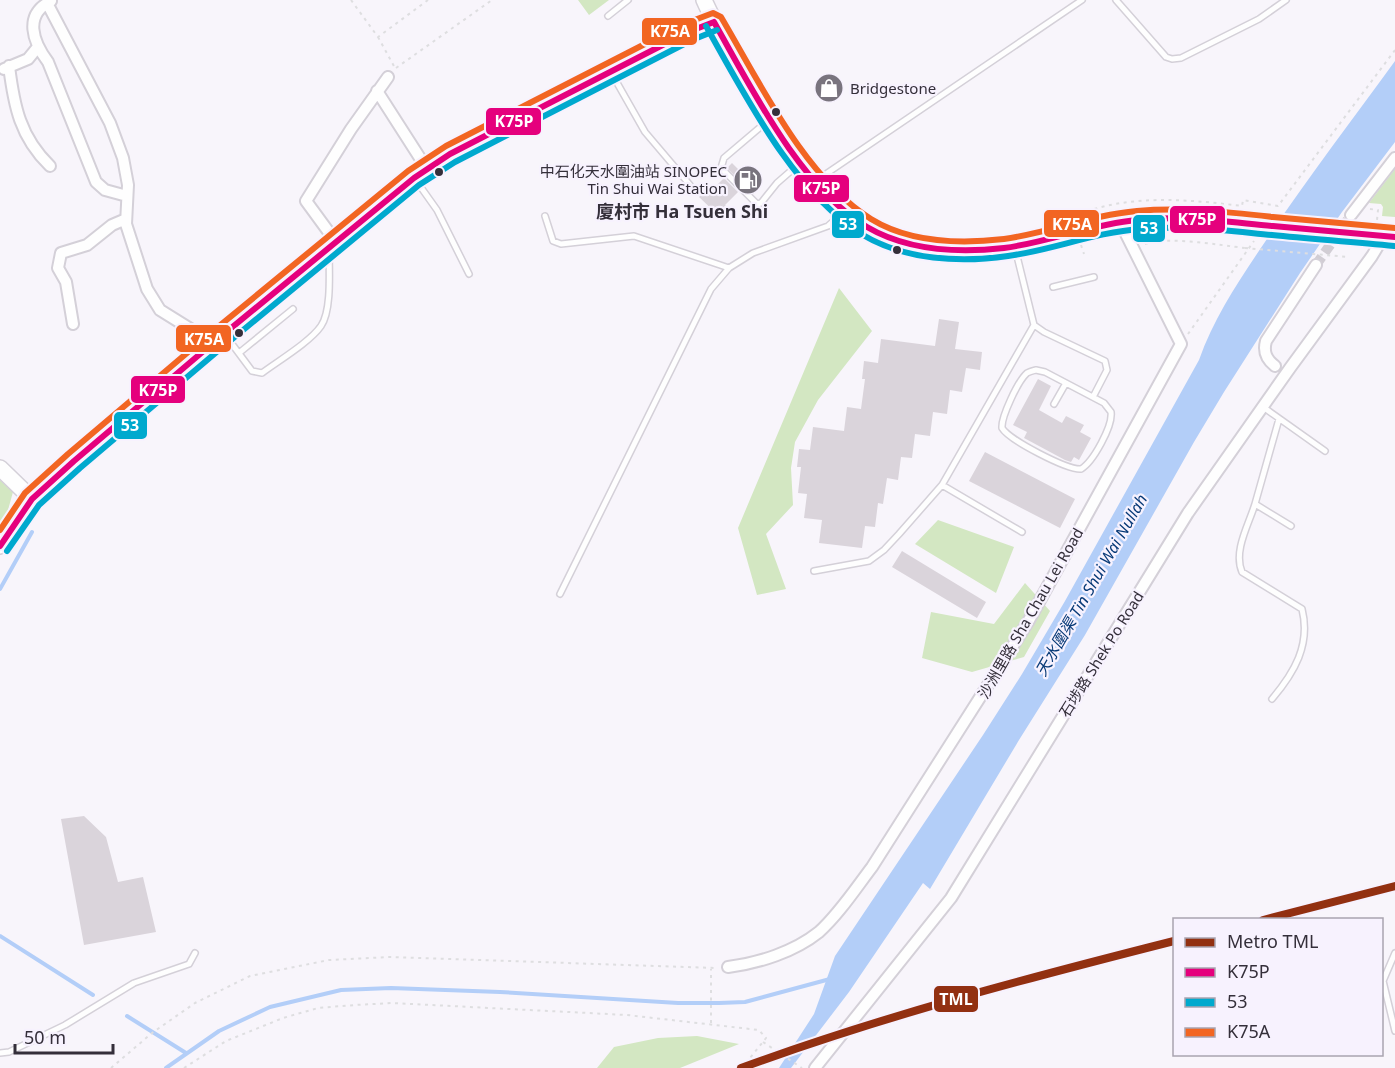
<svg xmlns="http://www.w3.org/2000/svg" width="1395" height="1068" font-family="'Noto Sans','Noto Sans SC',sans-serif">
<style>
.green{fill:#d3e7c2}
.water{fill:#b3cef8}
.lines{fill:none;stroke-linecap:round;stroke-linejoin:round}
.stream{stroke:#b3cef8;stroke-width:4}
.building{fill:#dad4db}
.street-tunnel{stroke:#d1cdd4;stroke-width:10;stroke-dasharray:10 5;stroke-linecap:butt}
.lane-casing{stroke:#d4d0d8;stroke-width:8}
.street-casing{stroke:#d4d0d8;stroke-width:14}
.secondary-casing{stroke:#d4d0d8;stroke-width:18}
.path{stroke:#dedee0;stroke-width:2;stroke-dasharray:3 4.5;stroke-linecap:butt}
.lane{stroke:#fefefe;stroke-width:5}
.street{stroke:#fefefe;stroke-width:10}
.secondary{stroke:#fefefe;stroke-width:15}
.secondary-bridge-casing{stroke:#d4d0d8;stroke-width:18;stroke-linecap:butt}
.path-bridge{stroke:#dedee0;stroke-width:2;stroke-dasharray:3 4.5;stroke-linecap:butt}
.secondary-bridge{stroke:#fefefe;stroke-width:15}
.bus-1-casing{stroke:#f7f2fe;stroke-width:10}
.bus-2-casing{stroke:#f7f2fe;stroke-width:10}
.bus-3-casing{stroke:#f7f2fe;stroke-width:10}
.bus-1{stroke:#e5007d;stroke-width:6}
.bus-2{stroke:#00a9ce;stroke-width:6}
.bus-3{stroke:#f26522;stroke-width:6}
.metro-1-casing{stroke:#f7f2fe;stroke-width:12}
.metro-1{stroke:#923011;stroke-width:8}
.bus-dot{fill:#342f3a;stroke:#f7f2fe;stroke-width:2}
.labels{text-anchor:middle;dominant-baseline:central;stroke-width:4.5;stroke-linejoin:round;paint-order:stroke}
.poi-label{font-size:15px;fill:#342f3a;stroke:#f7f2fe;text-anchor:start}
.street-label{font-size:15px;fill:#342f3a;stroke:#f7f2fe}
.water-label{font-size:16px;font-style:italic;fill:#083a77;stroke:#f7f2fe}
.quarter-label{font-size:18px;font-weight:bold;fill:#342f3a;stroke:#f7f2fe}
.line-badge{stroke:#f7f2fe;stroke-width:2}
.badge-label{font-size:16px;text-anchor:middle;font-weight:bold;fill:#fff}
</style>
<rect width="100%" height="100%" fill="#f8f5fb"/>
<path class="green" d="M578,0H609L589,15Z
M1395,169V217L1382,216L1383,207L1381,204L1369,203Z
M839,288L872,331L818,400L795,442L791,468L793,505L766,534L786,589L757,595L738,528Z
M0,480L13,492L3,528L0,530Z
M938,520L1014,547L996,593L915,544Z
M1025,583L1050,611L1024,657L972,672L922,658L931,612L994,624Z
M697,1036L739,1044L680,1068H597L614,1047L658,1038Z"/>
<path class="water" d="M1395,61V142L1342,212L1300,273L1224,392L1194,442L1085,635L1019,740L930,889L923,883L849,992L791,1068H779L814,1014L835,956L983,735L1022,674L1065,601L1199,360C1215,315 1242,276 1269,236C1309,176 1353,119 1395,61Z"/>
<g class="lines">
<path class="stream" d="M0,589L32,532
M0,936L93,995
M127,1016L186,1053
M166,1068L219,1031L270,1007L341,990L391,988L500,992L678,1003H719L745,1002L830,979"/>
</g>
<path class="building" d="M732,163L744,175L739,180L727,168Z
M724,178L738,192L725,205L730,210L722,219L699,197L708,188L711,191Z
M939,319L959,322L955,349L982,352L980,370L966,368L962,392L950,390L947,414L933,412L930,436L915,434L912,458L901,457L898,480L887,478L883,504L878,503L875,527L865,526L862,548L819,543L822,520L804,518L807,494L798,493L801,467H797L799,449L810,450L813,427L844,431L847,407L861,409L865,379H862L864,361L878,363L881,339L935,346Z
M1038,379L1051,386L1039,410L1062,423L1066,416L1084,425L1080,432L1091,438L1079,460L1074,457L1071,462L1065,460L1024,438L1027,432L1013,425Z
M985,452L1075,499L1060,528L969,481Z
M902,551L986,602L977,618L892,567Z
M84,816L106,837L118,882L143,877L156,932L84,945L61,819Z"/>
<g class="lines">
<path class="street-tunnel" d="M1316,265L1351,215"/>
<g class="lane-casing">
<path id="lane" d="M1116,0L1166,57L1172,59L1181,58L1259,19L1286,0
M608,16L628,0
M612,74L645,132L690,185
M770,119L724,158L721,168L757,204L761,203L777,183L800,163
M415,179L437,210L469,274
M817,180L1082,0
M545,216L553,241L561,244L634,236L729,268
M1053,287L1094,277
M1034,325L1044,332L1105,361L1107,370L1093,397
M226,336L252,371L262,373C278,361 310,342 321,326C332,310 329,270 329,251
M239,353L293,309
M1036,370L1045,372L1104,403L1111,412C1113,426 1093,462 1081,469C1067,470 1009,440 1002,428C1001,417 1018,381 1027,373C1031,371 1032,371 1036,370Z
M1054,404L1066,383
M1263,407L1325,451
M1279,419L1255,504L1291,526
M942,485L1022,532
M1255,504C1249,524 1233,551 1242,572L1302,609C1311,645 1294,673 1272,699
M814,571L869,561L884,550L899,534L942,485L1034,325L1015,248
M560,594L711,289L729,268L753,253L828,226L844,212
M1395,953L1383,981L1395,1031
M0,1053L9,1052L65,1025L134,983L189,964L195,953"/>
</g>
<g class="street-casing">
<path id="street" d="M51,1C23,15 33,42 48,62L96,182L105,190L127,196
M47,3L110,123L123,158L128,185L126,224L147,289L160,310L213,343
M9,66C14,106 20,137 50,166
M4,69L28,59L37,48
M377,91L427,169
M1351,215L1395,158
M336,242L306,201L351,129L388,77
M73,324L66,282L58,268L61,253L87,245L112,225L126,219
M1275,366C1266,359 1263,352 1266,341L1316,265
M728,967C759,963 794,952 819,932C839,914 856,888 872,867L1028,622L1181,344L1120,222
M815,1068L951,898L1188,513L1290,368L1372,256L1384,236"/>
</g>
<g class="secondary-casing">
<path id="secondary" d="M704,0C718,32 737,61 755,91C785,140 817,195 866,226C900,248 954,253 993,249C1035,245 1075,229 1117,222C1165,214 1213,220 1262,225
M1360,234L1395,237
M0,468L32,499
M0,546L32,499L74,461L213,343L414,178L450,154L688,32L714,22"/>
</g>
<path class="path" d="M351,0L378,37L428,0
M378,37L395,68
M396,68L492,0
M1370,209L1378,210L1377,220
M1073,216C1078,213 1087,211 1094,209C1142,195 1193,200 1242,206L1243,200L1278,206L1395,50
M1145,244C1170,236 1218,245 1245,248
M1081,245L1084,254
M1188,334L1254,241
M711,1023V969
M763,1042L802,1068
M111,1068L152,1033L195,1003L250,976L329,960L389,957L716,968
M184,1068L226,1041L283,1018L318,1008L355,1005L392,1003L627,1015L759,1030L766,1038L742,1068"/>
<use href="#lane" class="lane"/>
<use href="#street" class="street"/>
<use href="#secondary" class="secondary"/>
<g class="secondary-bridge-casing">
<path id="secondary-bridge" d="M1262,225L1360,234"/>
</g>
<path class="path-bridge" d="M1245,248L1348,257"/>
<use href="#secondary-bridge" class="secondary-bridge"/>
<g class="bus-1-casing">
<path id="bus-1" d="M714,22C752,89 800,187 867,227C908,251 959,253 1004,248C1049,242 1092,224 1137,220C1182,215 1228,222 1273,226C1314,230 1354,233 1395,237
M0,546L32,499L74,461L213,343L414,178L450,154L688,32L714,22"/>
</g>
<g class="bus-2-casing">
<path id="bus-2" d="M706,26C745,95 794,193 863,235C905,260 960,263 1008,256C1053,250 1095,232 1141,229C1185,225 1229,231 1272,235C1313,239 1354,242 1394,246
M7,551L39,505L80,468L219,350L419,185L455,162L692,40L717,30"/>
</g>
<g class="bus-3-casing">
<path id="bus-3" d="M0,530L25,493L68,454L207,336L408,171L446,146L684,24L713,13L721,17C760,83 805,178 871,219C910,243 961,244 1004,239C1049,233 1091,215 1137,211C1182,207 1228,212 1273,217C1314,221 1354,224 1395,228"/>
</g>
<use href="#bus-1" class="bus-1"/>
<use href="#bus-2" class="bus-2"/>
<use href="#bus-3" class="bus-3"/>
<g class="metro-1-casing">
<path id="metro-1" d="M1263,920L1395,886
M741,1068C883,1016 1028,978 1174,941"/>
</g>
<use href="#metro-1" class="metro-1"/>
</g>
<defs>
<g id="shop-disc" transform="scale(1.5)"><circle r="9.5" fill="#79747e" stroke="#f7f2fe"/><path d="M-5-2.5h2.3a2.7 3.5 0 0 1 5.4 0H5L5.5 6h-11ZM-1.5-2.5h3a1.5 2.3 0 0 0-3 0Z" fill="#fff"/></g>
<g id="fuel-disc" transform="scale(1.5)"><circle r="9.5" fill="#79747e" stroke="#f7f2fe"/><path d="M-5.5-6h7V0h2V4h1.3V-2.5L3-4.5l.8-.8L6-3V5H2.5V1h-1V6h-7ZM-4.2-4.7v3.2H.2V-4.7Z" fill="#fff"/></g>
</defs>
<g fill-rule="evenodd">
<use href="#shop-disc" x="829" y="88"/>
<use href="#fuel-disc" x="748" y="180"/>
</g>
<g class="bus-dot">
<circle cx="776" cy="112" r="5"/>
<circle cx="439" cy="172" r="5"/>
<circle cx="897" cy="250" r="5"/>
<circle cx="239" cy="333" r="5"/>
</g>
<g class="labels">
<g class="poi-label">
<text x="850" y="88">Bridgestone</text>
<text x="727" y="171" text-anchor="end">中石化天水圍油站 SINOPEC<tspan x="727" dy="17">Tin Shui Wai Station</tspan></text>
</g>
<g class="street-label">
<text transform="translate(1030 613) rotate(-60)">沙洲里路 Sha Chau Lei Road</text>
<text transform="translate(1101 654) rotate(-58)">石埗路 Shek Po Road</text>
</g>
<g class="water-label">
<text transform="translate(1091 585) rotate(-60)">天水圍渠 Tin Shui Wai Nullah</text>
</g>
<g class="quarter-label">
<text x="682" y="211">廈村市 Ha Tsuen Shi</text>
</g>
</g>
<g class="line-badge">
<rect x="641" y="17" width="57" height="29" rx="6" fill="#f26522"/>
<rect x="485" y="107" width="57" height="29" rx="6" fill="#e5007d"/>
<rect x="793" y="174" width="57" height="29" rx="6" fill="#e5007d"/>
<rect x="1169" y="205" width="57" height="29" rx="6" fill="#e5007d"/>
<rect x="1043" y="209" width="57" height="29" rx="6" fill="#f26522"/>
<rect x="831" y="210" width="34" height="29" rx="6" fill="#00a9ce"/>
<rect x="1132" y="214" width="34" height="29" rx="6" fill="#00a9ce"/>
<rect x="175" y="324" width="57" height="29" rx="6" fill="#f26522"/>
<rect x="130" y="375" width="56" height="29" rx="6" fill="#e5007d"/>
<rect x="113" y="411" width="35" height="29" rx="6" fill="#00a9ce"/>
<rect x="933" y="985" width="46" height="28" rx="6" fill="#923011"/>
</g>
<g class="badge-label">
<text x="670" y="37">K75A</text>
<text x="514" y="127">K75P</text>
<text x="821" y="194">K75P</text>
<text x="1197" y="225">K75P</text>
<text x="1072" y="230">K75A</text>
<text x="848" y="230">53</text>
<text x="1149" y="234">53</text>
<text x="204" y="345">K75A</text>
<text x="158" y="396">K75P</text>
<text x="130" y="431">53</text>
<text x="956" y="1005">TML</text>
</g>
<rect x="1173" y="918" width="210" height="138" fill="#f7f2fe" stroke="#a9a4b0" stroke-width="1.5"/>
<rect x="1185" y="938" width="30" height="9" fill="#923011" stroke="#a9a4b0" stroke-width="1.5"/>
<text x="1227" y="948" font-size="18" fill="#342f3a">Metro TML</text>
<rect x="1185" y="968" width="30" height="9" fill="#e5007d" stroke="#a9a4b0" stroke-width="1.5"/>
<text x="1227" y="978" font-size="18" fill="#342f3a">K75P</text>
<rect x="1185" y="998" width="30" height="9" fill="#00a9ce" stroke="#a9a4b0" stroke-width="1.5"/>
<text x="1227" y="1008" font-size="18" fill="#342f3a">53</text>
<rect x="1185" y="1028" width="30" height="9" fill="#f26522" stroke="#a9a4b0" stroke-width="1.5"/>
<text x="1227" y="1038" font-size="18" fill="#342f3a">K75A</text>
<path d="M15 1044v9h98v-9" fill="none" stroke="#342f3a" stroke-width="3"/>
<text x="24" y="1044" font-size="18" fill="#342f3a" stroke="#f7f2fe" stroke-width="4.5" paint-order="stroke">50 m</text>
</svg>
